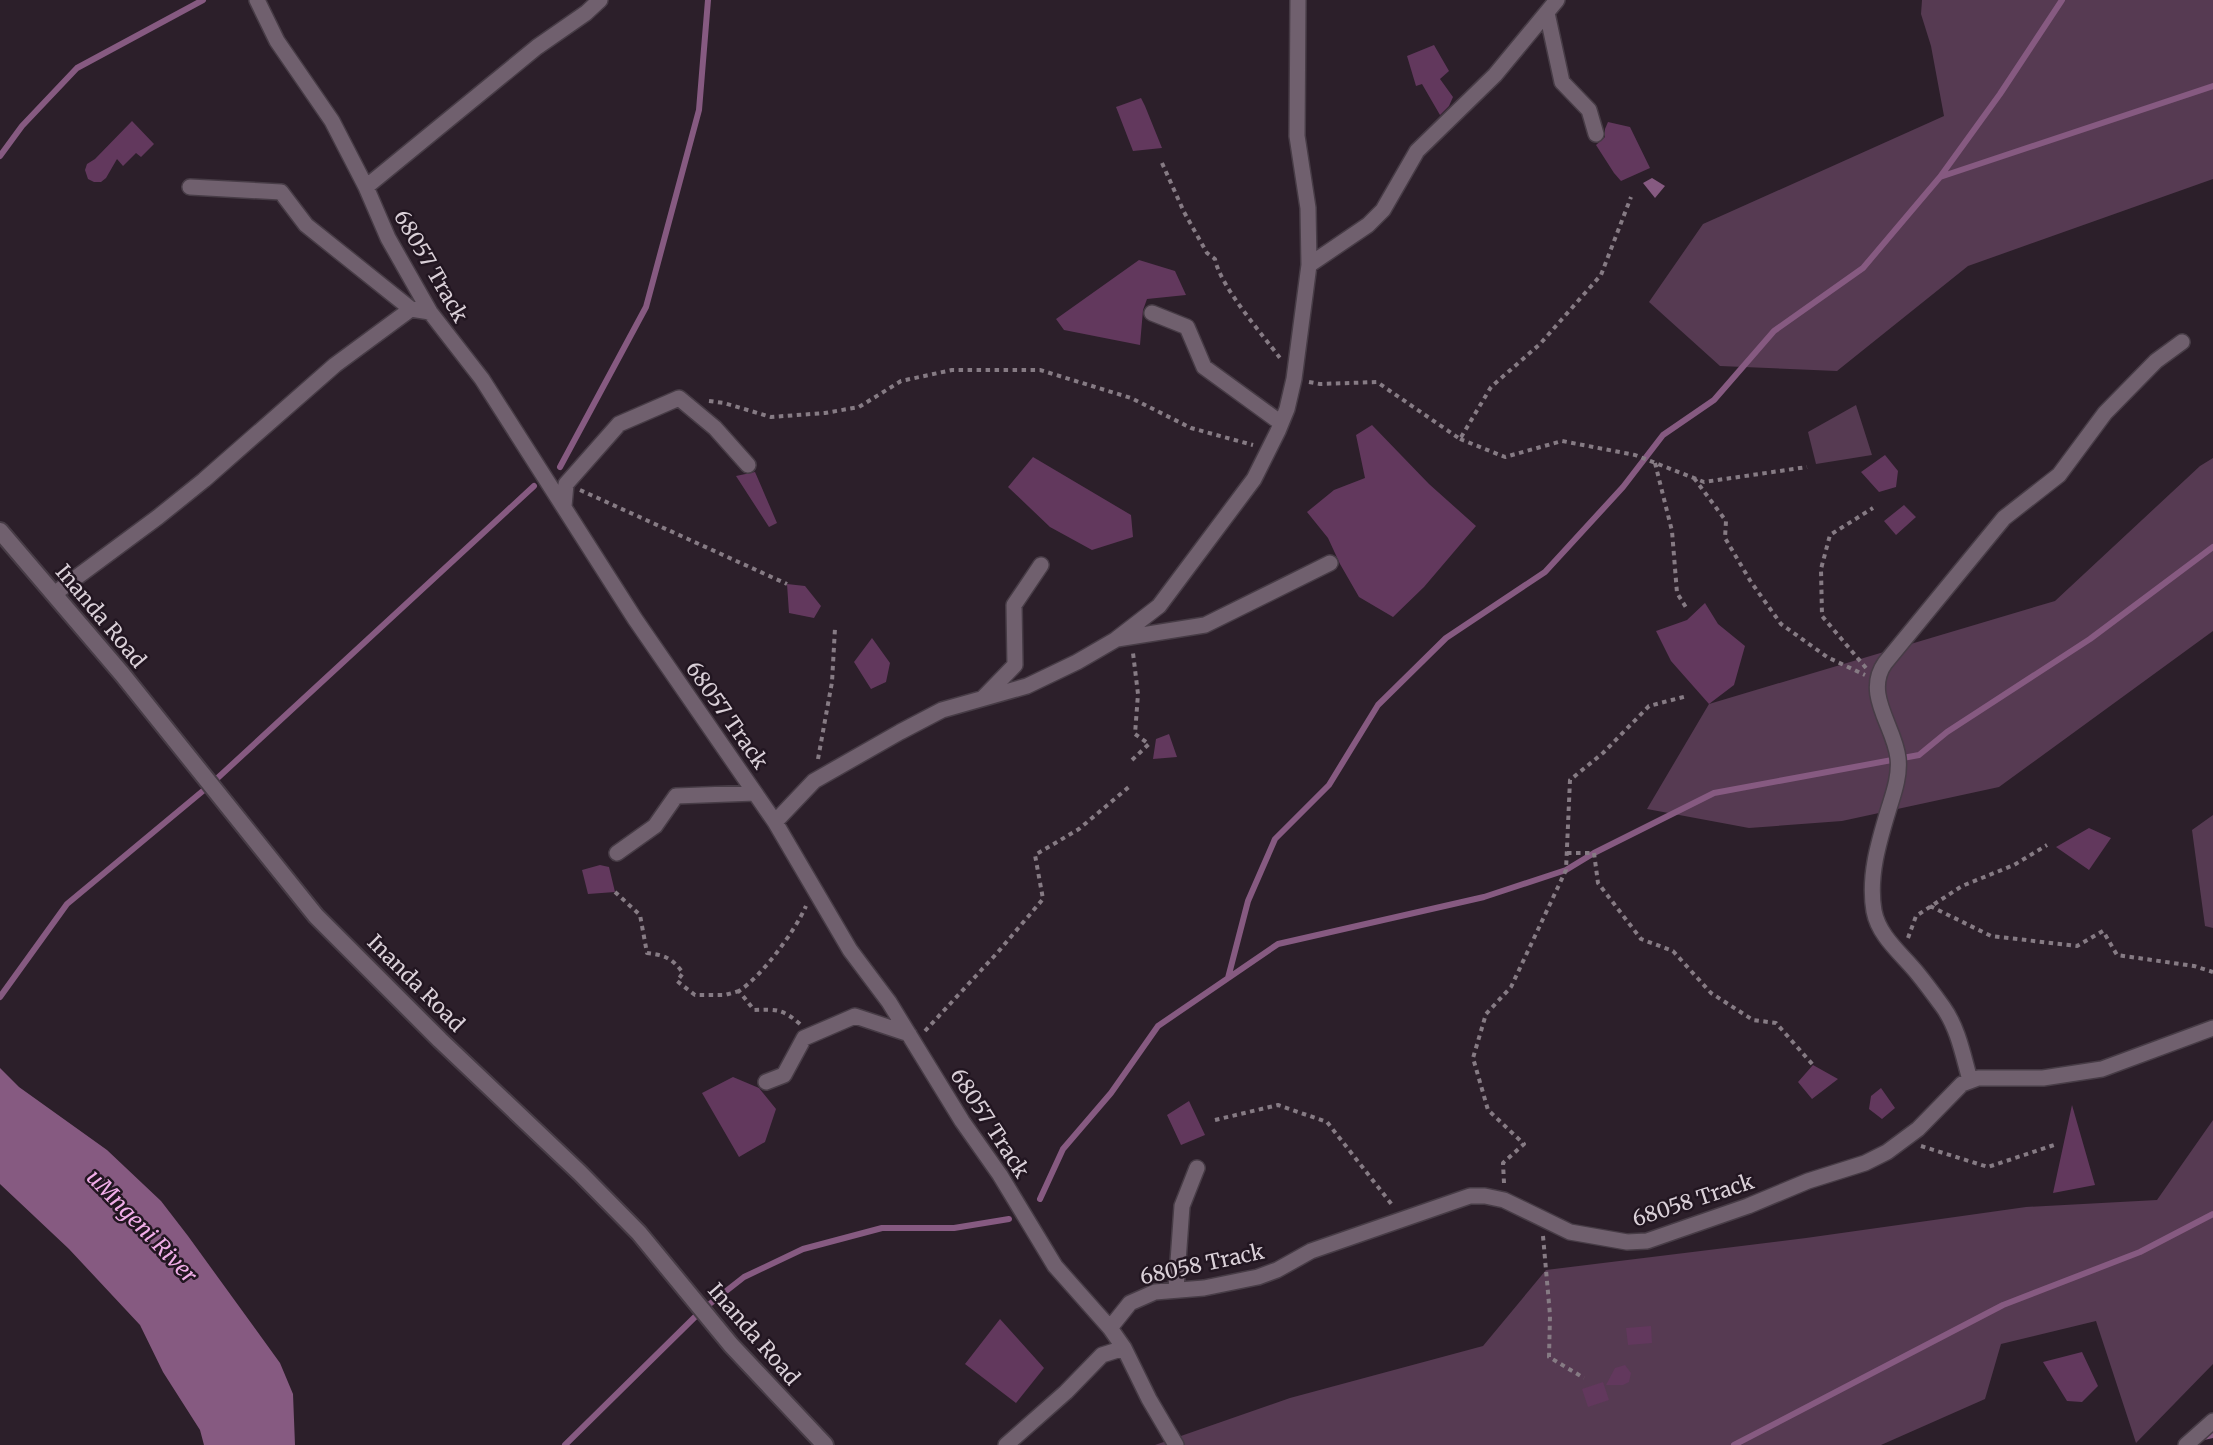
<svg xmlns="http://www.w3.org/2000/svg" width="2213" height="1445" font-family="Merriweather,serif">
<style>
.green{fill:#563a52}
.water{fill:#865a81}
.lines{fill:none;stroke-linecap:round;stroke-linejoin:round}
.stream{stroke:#865a81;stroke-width:6}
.building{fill:#62385d}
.minor-casing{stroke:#473c46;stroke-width:18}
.tertiary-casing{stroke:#473c46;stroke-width:20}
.path{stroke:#867b84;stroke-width:4;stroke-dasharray:4.5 4.5;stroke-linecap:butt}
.minor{stroke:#70606e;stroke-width:15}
.tertiary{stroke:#70606e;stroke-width:16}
.labels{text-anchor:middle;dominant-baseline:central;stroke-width:5;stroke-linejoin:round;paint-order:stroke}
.street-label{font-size:21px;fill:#dad0d8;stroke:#221621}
.water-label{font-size:22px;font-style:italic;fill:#f1aee9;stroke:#221621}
</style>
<rect width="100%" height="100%" fill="#2c1f2a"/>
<path class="green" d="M1922,0H2213V179L1968,266L1837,371L1720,366L1649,302L1703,224L1944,116L1931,46L1921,14Z
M1856,405L1872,455L1816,464L1808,432Z
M2213,458V631L1999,787L1842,821L1749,828L1647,809L1709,704L2055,601L2200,466Z
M2213,815V928L2205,926L2192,830Z
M2213,1120V1364L2136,1443L2096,1321L2001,1344L1985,1399L1881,1445H1155L1290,1398L1483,1346L1546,1270L1806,1238L2026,1207L2157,1200Z"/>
<path class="water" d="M1652,178L1665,186L1655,198L1643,183Z
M0,1068L19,1087L107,1150L161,1201L188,1236L280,1363L293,1394L295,1445H204L200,1430L163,1372L140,1325L69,1249L0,1184Z"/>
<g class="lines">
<path class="stream" d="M0,156L22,126L77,68L203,0
M1940,177L2000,94L2062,0
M560,467L646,307L699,110L708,0
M1228,978L1248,901L1275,839L1329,785L1378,705L1446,638L1545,572L1623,487L1663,435L1714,400L1774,331L1863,268L1940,177L2213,86
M0,997L67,904L210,785L534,486
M1040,1199L1063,1149L1111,1093L1158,1026L1278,944L1484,897L1566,870L1594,853L1714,793L1919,755L1947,732L2090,639L2213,547
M2199,1438L2213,1435
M565,1445L702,1310L744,1277L803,1249L882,1228H954L1009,1219
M1734,1445L2003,1305L2140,1252L2213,1214"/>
</g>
<path class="building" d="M1434,45L1449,71L1440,79L1453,97L1449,106L1440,115L1422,84L1416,86L1407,56Z
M1141,98L1145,106L1162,148L1133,151L1116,107Z
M132,121L154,144L141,157L136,153L123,166L117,159L106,178L101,182H94L88,179L85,170L87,164L95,159Z
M1608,122L1630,127L1650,168L1621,181L1614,173L1596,145L1605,137V129Z
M1139,260L1175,271L1186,295L1147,299L1143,310L1140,345L1064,330L1056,319Z
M1372,425L1429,484L1476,526L1424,587L1393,617L1359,597L1340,564L1328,538L1307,512L1334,490L1365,478L1356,435Z
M1885,455L1898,471L1896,487L1879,492L1861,472Z
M1033,457L1131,515L1133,537L1092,550L1050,527L1008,487Z
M755,472L777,523L769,527L736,476Z
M1904,505L1916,517L1896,535L1884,521Z
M787,584L805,586L821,606L814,618L789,613Z
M1705,603L1718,624L1745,646L1734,685L1709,704L1671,661L1656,631L1687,620Z
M872,638L890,663L886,682L871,689L854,662Z
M1169,734L1177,757L1153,759L1156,739Z
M2089,828L2111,838L2089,870L2056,847Z
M600,865L609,867L615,892L588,894L582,870Z
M1813,1065L1838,1079L1812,1099L1798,1082Z
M733,1077L759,1088L776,1109L765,1142L739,1157L702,1093Z
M1881,1088L1895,1108L1882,1119L1869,1109L1871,1096Z
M1189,1101L1205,1135L1181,1145L1167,1115Z
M2072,1105L2095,1185L2053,1193Z
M1000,1319L1044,1368L1016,1403L965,1364Z
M1651,1326L1652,1343L1628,1345L1626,1328Z
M2082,1352L2098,1386L2082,1402L2067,1401L2043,1362Z
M1625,1365L1631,1373L1629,1382L1623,1385H1606L1615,1368Z
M1603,1382L1609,1400L1588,1407L1582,1389Z"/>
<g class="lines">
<g class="minor-casing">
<path id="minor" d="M257,0L277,41L332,121L366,187L388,238L430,312L482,379L635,619L775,822L850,950L889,1002L962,1121L1000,1175L1055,1266L1110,1328L1124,1348L1149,1399L1176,1445
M1547,13L1562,82L1589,110L1596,134
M190,187L281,192L306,225L411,309
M366,187L537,47L586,13L600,0
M1309,265L1368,225L1383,210L1417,151L1495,75L1557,0
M1152,313L1187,327L1204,367L1281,423
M564,506L566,484L619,424L679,398L715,428L748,465
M54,594L158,517L204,480L335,365L411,309L430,312
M1117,639L1205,625L1330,563
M983,698L1015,665L1014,605L1041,565
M775,822L814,781L900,732L942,710L1027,686L1077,662L1115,640L1159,606L1254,479L1278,431L1287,409L1294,379L1309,265L1308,208L1297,136L1298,0
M617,853L655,826L676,796L755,793
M1970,1080C1963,1055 1958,1028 1943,1007C1935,996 1927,985 1918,974C1902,954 1879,937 1874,911C1868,876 1879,841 1889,808C1894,792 1900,775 1898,758C1895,727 1863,694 1885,663L2004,518L2059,475L2105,413L2156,361L2182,342
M766,1082L784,1075L804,1038L855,1016L909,1034
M1176,1289L1182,1206L1197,1168
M1110,1328L1130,1303L1155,1292L1204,1288L1258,1277L1277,1270L1311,1251L1470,1196H1485L1504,1200L1570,1232L1627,1242L1647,1241L1748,1206L1808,1181L1865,1163L1887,1152L1918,1129L1962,1084L1978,1078H2043L2102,1069L2213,1028
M1006,1445L1066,1392L1102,1355L1124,1348
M2186,1445L2213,1421"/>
</g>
<g class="tertiary-casing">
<path id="tertiary" d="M0,531L122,674L316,916L440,1040L580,1173L639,1233L731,1345L825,1445"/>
</g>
<path class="path" d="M1162,163L1184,212L1207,253L1215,259C1220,286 1262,334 1280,358
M1309,382L1320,384L1377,382L1460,439L1491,387L1540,344L1601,275L1631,197
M709,401L724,403L771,417L825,413L859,407L901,381L952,370H1040L1131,398L1191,428L1253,445
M1460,439L1505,457L1562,441L1635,455L1704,482L1807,467
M1655,463L1672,531L1677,593L1687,609
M1694,478L1726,521L1725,538L1751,582L1781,624L1827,657L1865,675
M580,490L787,584
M1866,668L1822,616L1821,569L1830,535L1873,508
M818,759L832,682L835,628
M1132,760L1149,744L1135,734L1138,694L1133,653
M1567,853H1594L1598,883L1641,939L1673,951L1711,993L1753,1020L1776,1023L1813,1065
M615,892L640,915L647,953C665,955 672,958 683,973L677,981L695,995H725L739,991
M1930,906L1991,936L2077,946L2103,931L2117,955L2194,966L2213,972
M1908,938L1916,916L1962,886L2014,865L2047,845
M800,1024C783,1009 776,1009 754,1010L739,991C762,976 795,931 806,906
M925,1031L998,952L1043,899L1035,855L1079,829L1130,786
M1215,1120L1278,1105L1327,1122L1393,1206
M1921,1146L1988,1167L2054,1145
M1504,1183L1503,1163L1524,1144L1488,1110L1473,1058L1486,1014L1511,987L1566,870L1570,780L1603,753L1649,706L1687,696
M1543,1236L1550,1315L1549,1357L1584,1378"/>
<use href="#minor" class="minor"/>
<use href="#tertiary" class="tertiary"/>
</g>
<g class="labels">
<g class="street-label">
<text transform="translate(431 266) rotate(60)">68057 Track</text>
<text transform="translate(101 616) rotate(50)">Inanda Road</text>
<text transform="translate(727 715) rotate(55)">68057 Track</text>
<text transform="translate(416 983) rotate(45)">Inanda Road</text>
<text transform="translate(990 1123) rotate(57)">68057 Track</text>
<text transform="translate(1693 1200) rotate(-18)">68058 Track</text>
<text transform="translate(1202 1264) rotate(-12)">68058 Track</text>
<text transform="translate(754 1334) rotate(49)">Inanda Road</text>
</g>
<g class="water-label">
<text transform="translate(142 1226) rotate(46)">uMngeni River</text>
</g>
</g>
</svg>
